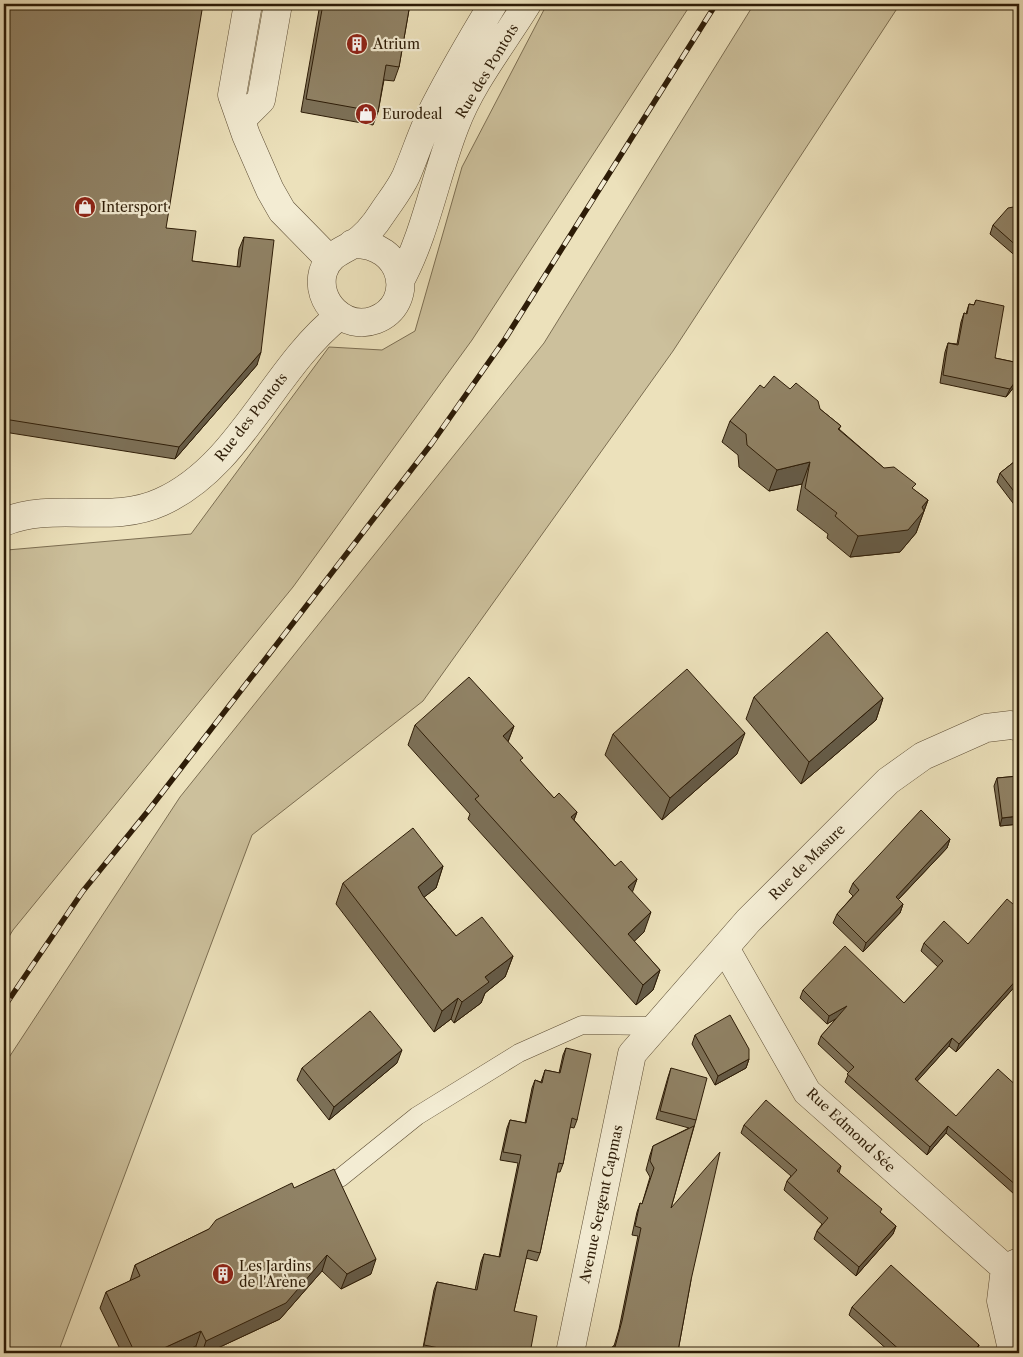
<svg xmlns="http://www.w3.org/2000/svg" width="1023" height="1357" font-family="'Libre Caslon Text',serif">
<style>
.green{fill:#ccc09c;stroke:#7c6e52}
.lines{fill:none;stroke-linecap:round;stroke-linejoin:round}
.service-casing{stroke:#5d4d34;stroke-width:19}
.minor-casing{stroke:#5d4d34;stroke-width:29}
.tertiary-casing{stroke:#5d4d34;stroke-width:29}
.service{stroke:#f3ecd3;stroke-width:18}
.minor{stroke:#f3ecd3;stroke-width:28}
.tertiary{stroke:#f3ecd3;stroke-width:28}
.rail-casing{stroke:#2d1c07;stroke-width:5.5}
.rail{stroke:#f3ecd3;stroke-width:4;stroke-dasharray:11;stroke-linecap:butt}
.wall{fill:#7c7057;stroke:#2d1c07}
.shaded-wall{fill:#655b47;stroke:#2d1c07}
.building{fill:#908265;stroke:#2d1c07}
.labels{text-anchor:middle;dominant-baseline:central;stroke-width:4.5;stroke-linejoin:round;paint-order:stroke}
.poi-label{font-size:14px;fill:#2d1c07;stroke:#f3ecd3;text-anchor:start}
.street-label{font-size:14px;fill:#2d1c07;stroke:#f3ecd3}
</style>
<rect width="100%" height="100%" fill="#ece1bb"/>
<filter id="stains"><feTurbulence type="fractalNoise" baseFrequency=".004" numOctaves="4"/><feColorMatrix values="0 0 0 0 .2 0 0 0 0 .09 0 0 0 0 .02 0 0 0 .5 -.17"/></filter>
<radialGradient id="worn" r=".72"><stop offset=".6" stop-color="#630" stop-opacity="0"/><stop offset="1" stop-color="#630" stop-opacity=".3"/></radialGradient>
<path class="green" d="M547,4H691L472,340L293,587L13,930L4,945V854C10,839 11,809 4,793V556L7,550L191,534L329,347L382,350L415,331L462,167Z
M754,4H900L673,351L423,701L252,835L58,1353H4V1065L180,797L544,343Z"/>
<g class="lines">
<g class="service-casing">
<path id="service" d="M340,1178L417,1116L519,1053L582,1025L656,1026"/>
</g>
<g class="minor-casing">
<path id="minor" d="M248,4L232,95L246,135L270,190L282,211L329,259
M241,120L261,100L278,4
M352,244C405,242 417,304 375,320C345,331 315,302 323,272C328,256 339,252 352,245C364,238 376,223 383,212C391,200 400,189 406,176C416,153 423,129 435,106C453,71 473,37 493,4
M400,281C426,233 435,177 455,126C471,83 503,43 527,4
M4,522C54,501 111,525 161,502C240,467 273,368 339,316
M725,948L807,1092L1005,1268L1019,1262
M1005,1268L1001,1301L1011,1345L1017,1353"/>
</g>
<g class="tertiary-casing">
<path id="tertiary" d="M570,1353L632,1054L748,921L888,781L923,756L986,728L1011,725L1019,727"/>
</g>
<use href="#service" class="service"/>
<use href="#minor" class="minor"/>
<use href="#tertiary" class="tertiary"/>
<g class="rail-casing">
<path id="rail" d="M4,1007L83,891L148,811L432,443L505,339L716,4"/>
</g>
<use href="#rail" class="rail"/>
</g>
<path class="wall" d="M4,4L166,228L192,261L237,267L239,249L244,237L257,365L175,459L4,432Z
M320,4H410L399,67L394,81L384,80L378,112L373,125L301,112Z
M1019,206V259L990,234L993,225Z
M976,300L995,358L1019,363V381L1006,397L940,383L945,352L948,343L957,344L961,322L964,313L966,314L969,304L974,305Z
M764,388L790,389L820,409L841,426L839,429L884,468L928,500L916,533L900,552L850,557L827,538L828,534L797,510L802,484L769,491L739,467L738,455L722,442L730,421Z
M1019,458V511L997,482L1000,473Z
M754,697L883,698L876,720L801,784L746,719Z
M415,725L514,726L508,742L521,762L554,798L577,812L574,820L615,866L637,879L632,891L644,932L634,941L660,970L653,990L636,1005L468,819L470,814L408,745Z
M613,734L737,754L662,820L605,755Z
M1019,776V824L1000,826L994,786L997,778Z
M950,839L947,848L898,900L903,904L900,913L863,952L833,923L837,914L853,896L849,892L853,883Z
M443,866L436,888L424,897L456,936L513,956L505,977L485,993L481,1003L454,1023L451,1019L434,1032L336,904L343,883Z
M1019,909V982L956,1052L949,1046L917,1081L1019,1188L1014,1194L946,1133L927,1155L845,1082L849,1073L818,1044L821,1036L837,1018L827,1024L800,998L803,990L904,1003L938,967L921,951L924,943L968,944Z
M695,1035L749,1059L746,1068L715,1085L692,1044Z
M566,1048L577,1120L574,1128L570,1127L563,1164L560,1172H557L540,1253L537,1261L526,1258L514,1311L530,1353H422L434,1290L437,1282L475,1290L481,1262L484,1254L499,1257L518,1163L500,1160L507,1128L510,1120L525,1123L532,1088L535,1080L541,1082L545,1070L559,1073L563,1055Z
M397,1063L329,1120L297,1080L302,1068Z
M671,1068L696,1120L671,1208L691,1280L678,1351L680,1353H610L613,1346H614L619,1329L638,1236L632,1235L637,1212L640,1203L642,1204L650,1177L646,1170L650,1155L653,1146L689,1128L656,1119L668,1077Z
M744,1125L841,1166L839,1173L881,1213L896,1226L893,1234L856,1276L814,1239L817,1231L822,1224L784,1190L787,1181L791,1176L741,1133Z
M294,1188L371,1274L341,1289L322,1271L280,1319L207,1353H199L196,1346L180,1353H122L100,1308L106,1292L130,1281L135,1265Z
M852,1307L979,1345L976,1353H891L849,1315Z"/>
<path class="shaded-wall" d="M261,352L257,365L175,459L179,447Z
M1019,376V381L1006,397L1010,389Z
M810,462L802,484L769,491L777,470Z
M928,500L916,533L900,552L850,557L858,536L922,507Z
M883,698L876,720L801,784L809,762Z
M514,726L506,746L503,736Z
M745,733L737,754L662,820L670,798Z
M577,812L569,832L571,817Z
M1019,816V824L1000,826L1002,818Z
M950,839L947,848L892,906L896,897Z
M443,866L436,888L410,908L418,887Z
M637,879L630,899L628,887Z
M903,904L900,913L863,952L866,943Z
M651,912L644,932L621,954L628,934Z
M513,956L505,977L485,993L481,1003L454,1023L462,1002L485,977Z
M660,970L653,990L636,1005L643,985Z
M1019,977V982L956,1052L959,1044Z
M458,998L451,1019L434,1032L442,1011Z
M847,1006L844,1014L827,1024L829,1016Z
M952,1038L949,1046L912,1087L915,1079Z
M402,1050L397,1063L329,1120L334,1107Z
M749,1059L746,1068L715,1085L718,1076Z
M948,1126L946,1133L927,1155L930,1147Z
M1019,1184V1188L1014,1194L1017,1186Z
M896,1226L893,1234L856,1276L859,1267Z
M327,1255L322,1271L280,1319L207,1353H202L206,1341Z
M376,1259L371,1274L341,1289L347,1274Z
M201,1331L196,1346L180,1353H153Z
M979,1345L976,1353H972L973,1352Z"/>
<path class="building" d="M4,4H203L166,228L196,231L192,261L240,267L244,237L274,240L261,352L179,447L4,419Z
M323,4H410L399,67L386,65L378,112L306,99Z
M1019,206V248L993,225L1008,208Z
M976,300L1004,306L995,358L1019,363V376L1010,389L943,375L948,343L958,345L964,313L967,314L969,304L974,305Z
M774,376L790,389L796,383L818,401L820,409L841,426L838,429L884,468L894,467L916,484L912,488L928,500L922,507L924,511L908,530L858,536L835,516L837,513L805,488L810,462L777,470L747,445L746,434L730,421L760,385L764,388Z
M1019,458V498L1000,473Z
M827,632L883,698L809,762L754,697Z
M687,669L745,733L670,798L613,734Z
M469,677L514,726L503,736L523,758L520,760L554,798L559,793L577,812L571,817L615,866L621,861L637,879L628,887L651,912L628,934L660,970L643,985L475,799L479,796L415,725Z
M1019,776V816L1002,818L997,778Z
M921,810L950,839L896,897L903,904L866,943L837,914L859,890L853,883Z
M413,828L443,866L418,887L423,896L456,936L482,917L513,956L485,977L489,982L462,1002L458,998L442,1011L343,883Z
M1007,899L1019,909V977L959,1044L952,1038L915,1079L956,1116L998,1069L1019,1088V1184L1017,1186L948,1126L930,1147L847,1074L854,1067L821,1036L847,1006L829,1016L803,990L845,946L904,1003L943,961L924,943L944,921L968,944Z
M370,1011L402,1050L334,1107L302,1068Z
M730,1015L749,1049V1059L718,1076L695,1035Z
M566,1048L591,1054L577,1120L572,1118L563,1164L559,1163L540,1253L528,1250L514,1311L537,1316L530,1353H464L424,1345L437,1282L477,1290L484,1254L500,1257L521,1155L503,1152L510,1120L526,1123L535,1080L542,1083L545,1070L560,1073Z
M671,1068L707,1078L696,1120L660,1111Z
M766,1100L841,1166L837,1171L882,1209L880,1212L896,1226L859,1267L817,1231L828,1218L787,1181L797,1170L744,1125Z
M694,1126L671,1208L720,1152L691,1280L678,1351H680V1353H611L613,1346L615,1347L622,1321L641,1228L635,1226L640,1203L642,1204L654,1168L650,1161L653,1146Z
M334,1169L376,1259L347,1274L327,1255L286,1303L206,1341L201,1331L153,1353H135L106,1292L140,1276L135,1265L209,1229L216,1220L292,1183L294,1188Z
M891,1265L979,1345L973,1352L974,1353H903L852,1307Z"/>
<defs>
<g id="building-disc" transform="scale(1.125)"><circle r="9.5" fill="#8f2418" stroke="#f3ecd3"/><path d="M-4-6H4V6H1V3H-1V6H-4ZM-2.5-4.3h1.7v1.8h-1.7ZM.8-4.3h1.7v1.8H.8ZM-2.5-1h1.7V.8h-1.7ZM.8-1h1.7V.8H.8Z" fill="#fff"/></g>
<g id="shop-disc" transform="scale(1.125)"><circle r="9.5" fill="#8f2418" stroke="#f3ecd3"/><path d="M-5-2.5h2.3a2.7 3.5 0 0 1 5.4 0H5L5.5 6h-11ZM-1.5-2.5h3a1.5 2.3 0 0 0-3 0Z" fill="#fff"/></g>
</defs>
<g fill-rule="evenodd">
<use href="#building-disc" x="357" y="44"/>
<use href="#shop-disc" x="366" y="114"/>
<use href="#shop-disc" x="85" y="207"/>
<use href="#building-disc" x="223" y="1274"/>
</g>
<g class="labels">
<g class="poi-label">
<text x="373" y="44">Atrium</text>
<text x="382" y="114">Eurodeal</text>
<text x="101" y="207">Intersport</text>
<text x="239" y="1266">Les Jardins<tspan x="239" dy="16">de l'Arène</tspan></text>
</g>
<g class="street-label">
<text transform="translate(487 71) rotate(-59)">Rue des Pontots</text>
<text transform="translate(251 417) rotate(-52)">Rue des Pontots</text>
<text transform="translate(807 862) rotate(-45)">Rue de Masure</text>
<text transform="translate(851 1130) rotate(43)">Rue Edmond Sée</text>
<text transform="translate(601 1204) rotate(-78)">Avenue Sergent Capmas</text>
</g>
</g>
<rect width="1023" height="1357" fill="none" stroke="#ece1bb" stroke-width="20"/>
<rect x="5" y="5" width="1013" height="1347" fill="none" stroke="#2d1c07" stroke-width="2.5"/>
<rect x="10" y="10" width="1003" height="1337" fill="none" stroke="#2d1c07"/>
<rect width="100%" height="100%" filter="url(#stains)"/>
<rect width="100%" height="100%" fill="url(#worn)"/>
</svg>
